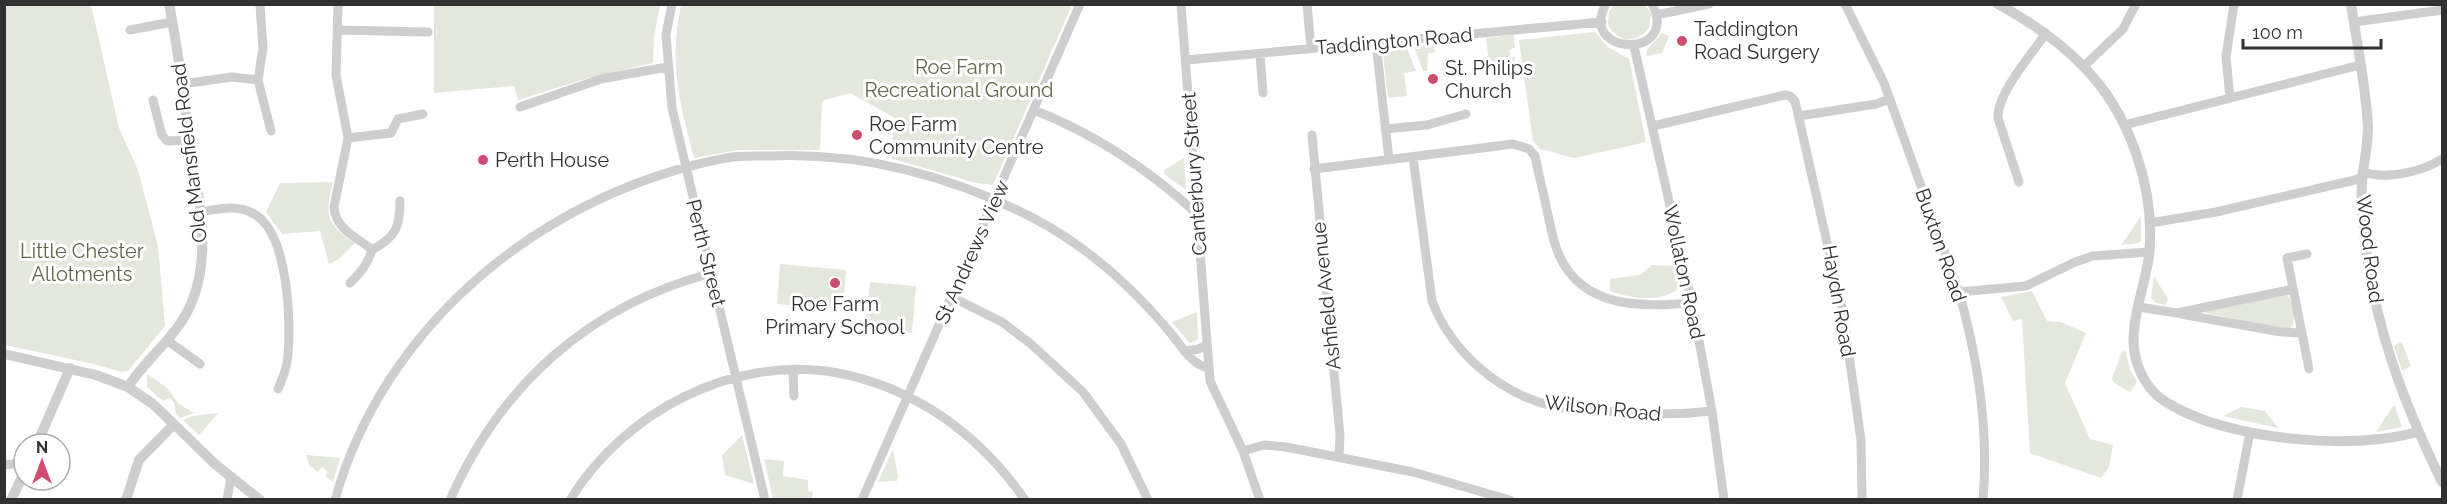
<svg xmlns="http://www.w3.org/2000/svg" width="2447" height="504" font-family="Raleway,sans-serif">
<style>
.green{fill:#e3e7dc}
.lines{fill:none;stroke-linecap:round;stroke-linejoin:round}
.minor{stroke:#cecece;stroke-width:9}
.tertiary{stroke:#cecece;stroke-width:10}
.poi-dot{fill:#d04c6f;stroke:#fff;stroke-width:2}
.labels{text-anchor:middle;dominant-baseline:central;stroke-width:6;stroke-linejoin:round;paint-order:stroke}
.poi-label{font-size:20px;fill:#313131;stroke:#fff;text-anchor:start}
.street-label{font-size:20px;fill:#313131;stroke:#fff}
.park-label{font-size:20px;fill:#5c6844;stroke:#fff}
</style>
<rect width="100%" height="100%" fill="#fff"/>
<path class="green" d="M4,5H91L119,128L138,170L158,246L165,326L128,371L122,372L94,364L5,345Z
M434,5H660L654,37L653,63L585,79L518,100L514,86L434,93Z
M681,5V4L1072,5L993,185L976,183L890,158L895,118L850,93L822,101L820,150H738L694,158C679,102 669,63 681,5Z
M1613,5H1645L1651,14L1649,28C1637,44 1617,43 1608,24L1609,12Z
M1595,32L1608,47L1629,59L1646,142L1575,158C1563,157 1553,150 1541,150L1533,141L1519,40Z
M1662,33L1669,36L1662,53L1646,56L1647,50Z
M1514,35L1515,48L1510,49V57H1515V63L1503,64V68L1490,70L1486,38Z
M1434,45L1435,52L1428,54L1427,71H1423L1414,47Z
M1406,46L1416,71L1404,73L1407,96L1388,98L1383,54L1388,48Z
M1184,158L1186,190L1164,174V170Z
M333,182C324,214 327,225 355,243L339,259L329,264L320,231L282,234L266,212L280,183Z
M2141,216V241L2139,243L2121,245Z
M780,264L846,270L843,309L777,304Z
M1652,265L1675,266L1678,281L1677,290C1658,303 1630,298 1610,291V279L1640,275Z
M2154,276L2168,299L2165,305L2156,303L2151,298Z
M870,282L916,286L912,333L866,329Z
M2032,291L2047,321L2061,322L2086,333L2065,383L2090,439L2113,445L2109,467L2101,478L2030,453L2022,319L2013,321L2001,297Z
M2286,294C2293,300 2296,318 2292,327L2285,330L2203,312Z
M1197,312L1198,339L1190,343L1172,322Z
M2399,343H2402L2411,366L2402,371L2394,346Z
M2122,351L2126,352L2130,370L2137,382L2130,392L2113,382L2112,379Z
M147,374L166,387L179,404L194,413L180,418L176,414L174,402L169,398L163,401L147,387Z
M2393,406H2395L2402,427L2376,432Z
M2241,407L2265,411L2278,428L2223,416Z
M218,413L199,435L183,420L193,416Z
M742,435L754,484L725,475L722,455Z
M893,449L898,476L897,481L878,482Z
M306,455L340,458L333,482L325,476L328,472L322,467L318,472L309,465Z
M764,459L784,461L783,476L808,480V491L813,492L812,499H773Z"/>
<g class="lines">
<path class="minor" d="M338,4L336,75L348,138L334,207C335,229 357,237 372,250C396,237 400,227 400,201
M672,4L666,35L672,108L765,500
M1181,4L1210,381L1243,451L1260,500
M1307,4L1311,48
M1606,4C1577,57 1681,59 1652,4
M1845,4L1884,83L1959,292C1978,359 1989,430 1983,500
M260,5L263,48L258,80L271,131
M1656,15L1709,4
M2354,22L2442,10
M130,30L172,22
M338,30L428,32
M1376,43L1389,160
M1634,46L1692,303L1712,411L1724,500
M1260,54L1263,93
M1186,60L1602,22
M2084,66L2123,29L2136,4
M182,84L232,77L258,80
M2230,98L2226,57L2234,4
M153,100L162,135L167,141L190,140
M520,107L601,79L667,67
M1034,110C1095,134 1148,169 1196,213
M1799,116L1876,104L1890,99
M2124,125L2360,65
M1653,126L1785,95L1790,96L1795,101L1843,313L1861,440L1862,500
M1385,129L1427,125L1466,114
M1312,135L1340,436L1339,456
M348,138L391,133L398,119L423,114
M1413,157L1432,301C1451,351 1497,391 1548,405C1571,411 1597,411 1621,412C1653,414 1680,415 1712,411
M1314,169L1513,144L1529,149L1535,156C1539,176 1544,195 1548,215C1551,228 1553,242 1559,255C1583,309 1642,307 1692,303
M2363,172C2387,180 2421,172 2442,159
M2019,182L1998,118C1997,93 2032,54 2046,33
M200,212C218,209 237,204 254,214C289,233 292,327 287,363C285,372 282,380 278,389
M2150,223L2216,212L2355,180L2363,176
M2307,254L2287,258L2309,369
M350,283C360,273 368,264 372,250
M1959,292L2026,286L2075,262L2093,256L2149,252
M952,297L1002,322L1031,344L1083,392L1121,444L1148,500
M2139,307L2177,313L2293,289
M2181,314L2281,332L2300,333
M168,341L200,364
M1186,351L1199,349L1207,344
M793,370L794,396
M1243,451L1264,445L1286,447L1413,472L1510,500
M4,465L24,463
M227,500L231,477
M335,500C385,321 547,192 726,158C740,155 755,156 770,156C862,152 953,176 1035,219C1086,246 1132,287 1169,331C1180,344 1191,365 1209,368
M450,500C501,384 590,305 712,273
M570,500C624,412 733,354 838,373C916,388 980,435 1025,500
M862,500L1080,4
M2237,500L2250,432"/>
<path class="tertiary" d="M1998,4C2029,21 2058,40 2082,65C2130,113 2156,189 2149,256C2145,287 2127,329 2136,359C2140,376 2151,393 2166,402C2225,440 2351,451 2417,432
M2351,4C2357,45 2366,86 2368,127C2368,142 2365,157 2363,172C2360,194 2362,218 2365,240C2374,326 2405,406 2442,482
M4,354L96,375L128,387L153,404L215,464L260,500
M128,387C147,357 177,337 191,304C214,252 196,189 189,136C183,92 178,48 169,4
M37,444L70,368
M11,500L24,473
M126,500L139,460L174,424"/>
</g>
<g class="poi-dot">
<circle cx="1682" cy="41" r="6"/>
<circle cx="1433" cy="79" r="6"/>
<circle cx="857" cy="135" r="6"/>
<circle cx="483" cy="160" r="6"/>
<circle cx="835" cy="283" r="6"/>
</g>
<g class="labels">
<g class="poi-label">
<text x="1694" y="29">Taddington<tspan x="1694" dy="23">Road Surgery</tspan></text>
<text x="1445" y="68">St. Philips<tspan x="1445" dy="23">Church</tspan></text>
<text x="869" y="124">Roe Farm<tspan x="869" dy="23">Community Centre</tspan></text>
<text x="495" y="160">Perth House</text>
<text x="835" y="304" text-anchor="middle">Roe Farm<tspan x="835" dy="23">Primary School</tspan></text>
</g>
<g class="street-label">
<text transform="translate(1394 41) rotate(-5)">Taddington Road</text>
<text transform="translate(189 153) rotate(-97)">Old Mansfield Road</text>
<text transform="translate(1194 174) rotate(-94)">Canterbury Street</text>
<text transform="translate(1941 245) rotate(71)">Buxton Road</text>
<text transform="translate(2370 249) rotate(83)">Wood Road</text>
<text transform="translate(972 252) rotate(-66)">St Andrews View</text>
<text transform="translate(706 253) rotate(76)">Perth Street</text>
<text transform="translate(1684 272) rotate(78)">Wollaton Road</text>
<text transform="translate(1326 296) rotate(-96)">Ashfield Avenue</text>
<text transform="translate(1839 301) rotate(80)">Haydn Road</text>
<text transform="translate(1603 408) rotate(6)">Wilson Road</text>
</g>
<g class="park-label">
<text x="959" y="67">Roe Farm<tspan x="959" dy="23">Recreational Ground</tspan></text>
<text x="82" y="251">Little Chester<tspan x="82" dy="23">Allotments</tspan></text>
</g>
</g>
<rect width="2447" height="504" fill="none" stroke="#313131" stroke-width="12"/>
<g transform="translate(42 462)"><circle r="28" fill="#ffffff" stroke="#adadad" stroke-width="1.5"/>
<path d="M0-4.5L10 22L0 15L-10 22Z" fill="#d04c6f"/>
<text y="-9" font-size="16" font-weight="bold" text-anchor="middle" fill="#313131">N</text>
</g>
<path d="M2243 39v9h138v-9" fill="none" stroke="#313131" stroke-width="3"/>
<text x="2252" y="39" font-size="18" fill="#313131" stroke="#ffffff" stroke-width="4.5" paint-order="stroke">100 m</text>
</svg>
